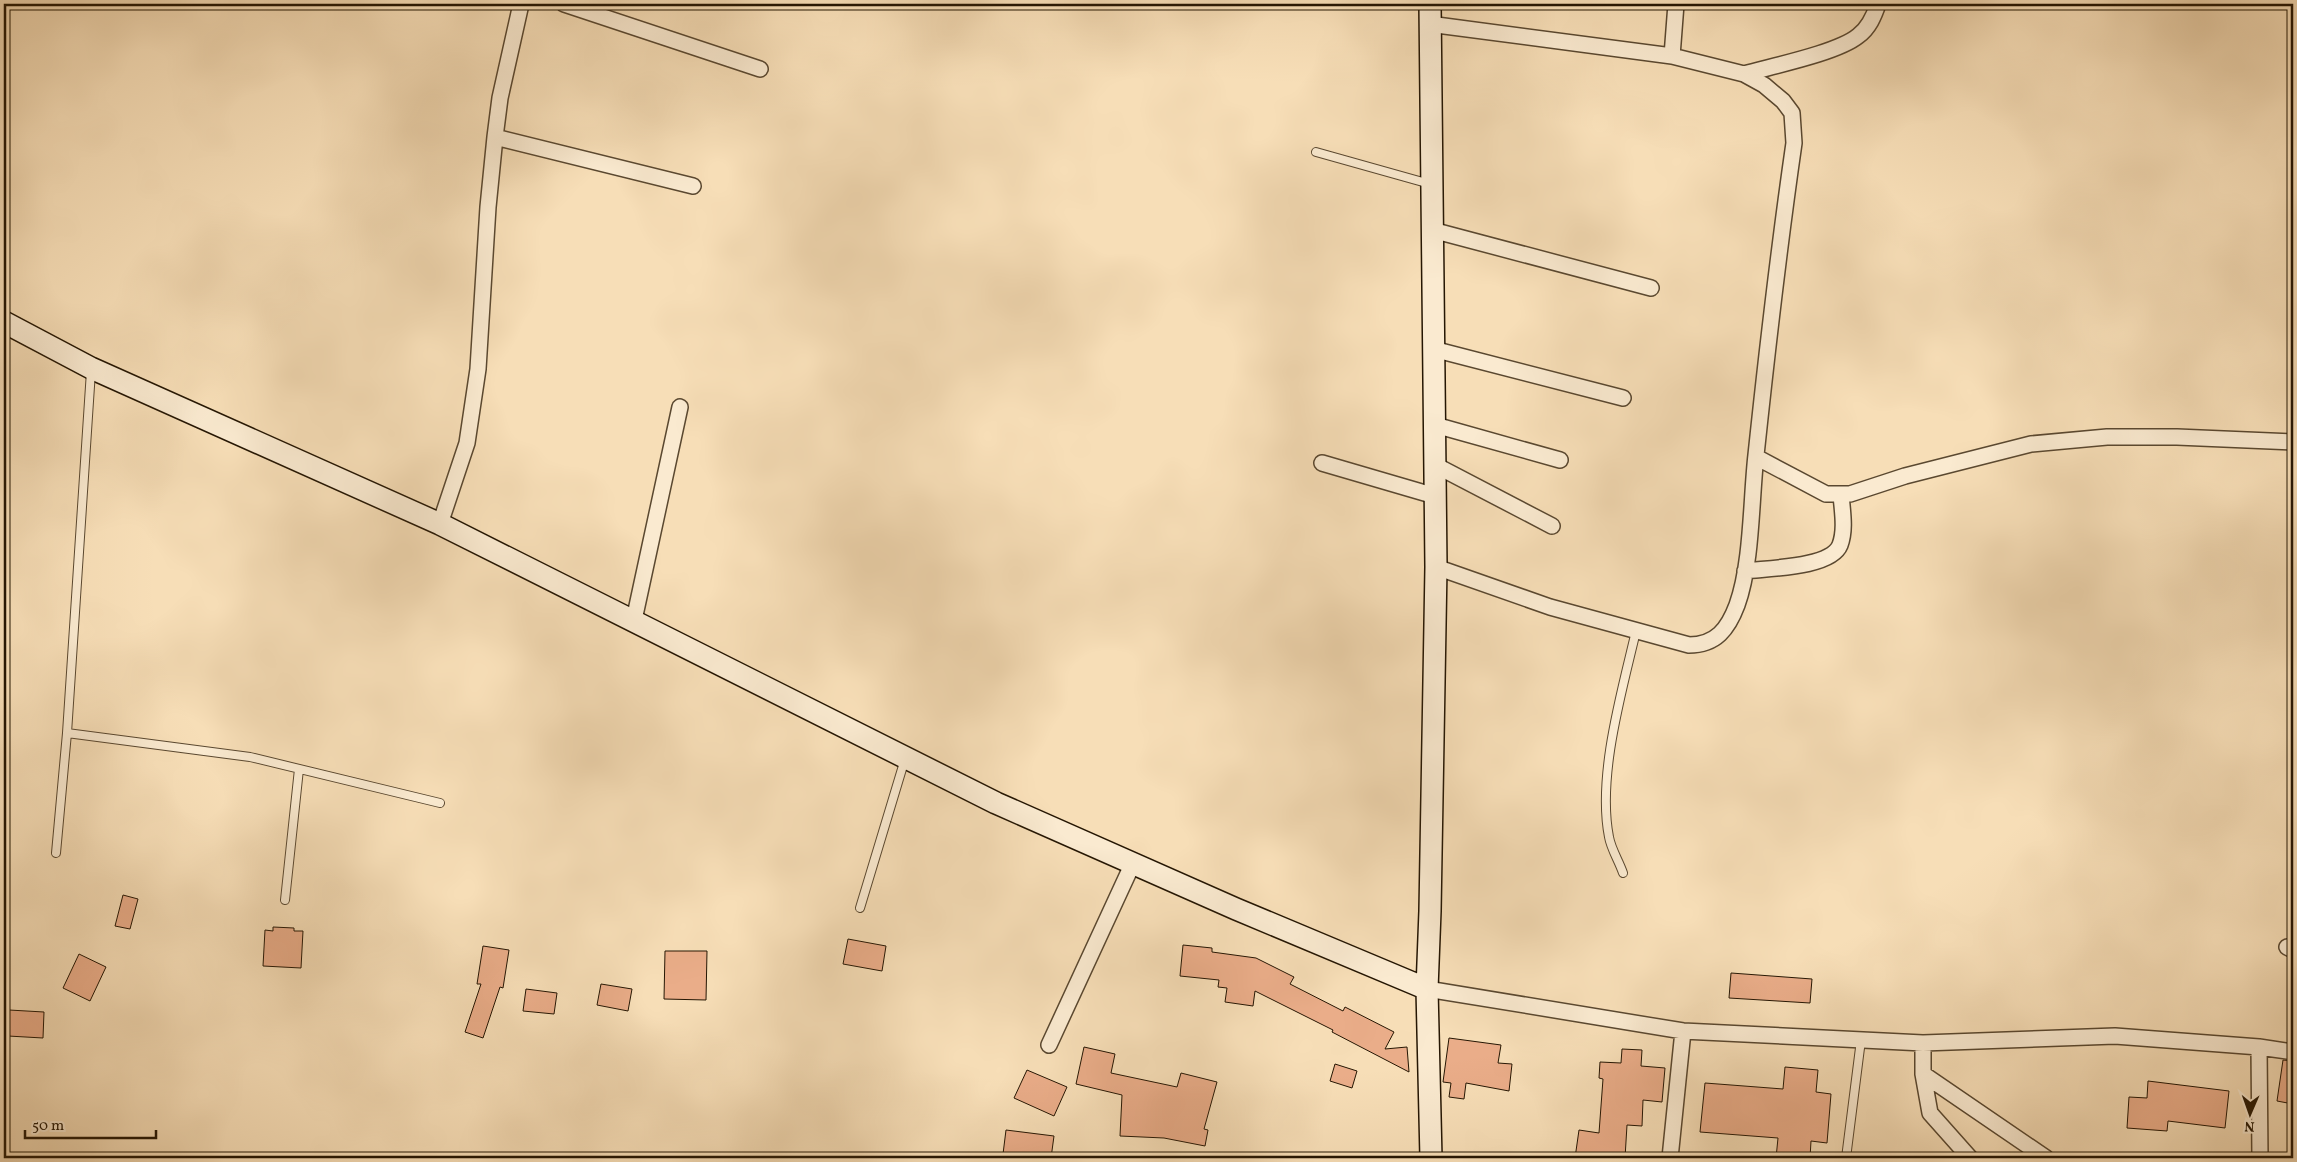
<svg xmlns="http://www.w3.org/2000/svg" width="2297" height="1162" font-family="Vollkorn,serif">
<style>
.building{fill:#eaad89;stroke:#251603}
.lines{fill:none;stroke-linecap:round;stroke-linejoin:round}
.lane-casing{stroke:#5a4830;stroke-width:10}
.street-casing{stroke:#5a4830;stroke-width:18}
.secondary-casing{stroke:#251603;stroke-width:24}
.lane{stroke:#faead0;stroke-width:8}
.street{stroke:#faead0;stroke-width:15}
.secondary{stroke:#faead0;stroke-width:21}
</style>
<rect width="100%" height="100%" fill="#f7deb7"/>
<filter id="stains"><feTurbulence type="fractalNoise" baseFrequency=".004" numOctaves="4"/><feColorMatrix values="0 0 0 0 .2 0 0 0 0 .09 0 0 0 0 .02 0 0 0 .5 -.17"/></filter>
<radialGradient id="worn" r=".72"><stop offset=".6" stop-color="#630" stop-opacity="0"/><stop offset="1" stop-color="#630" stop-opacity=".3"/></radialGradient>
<path class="building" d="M123,895L138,899L130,929L115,926Z
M273,927L294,928V931H303L301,968L263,966L265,930L273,931Z
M848,939L886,946L882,971L843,964Z
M1183,945L1212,948V952L1256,958L1294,977L1290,984L1343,1011L1345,1007L1394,1032L1385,1049L1407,1047L1409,1072L1332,1032L1333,1030L1255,991L1253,1006L1225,1002L1227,988L1218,987L1219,980L1180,976Z
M483,946L509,950L503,988L500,987L483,1038L465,1032L481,984H477Z
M665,951H707L706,1000L664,999Z
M79,954L106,967L90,1001L63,988Z
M1731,973L1812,979L1810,1003L1729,998Z
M601,984L632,989L628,1011L597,1005Z
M526,989L557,993L554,1014L523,1011Z
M9,1010L44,1012L43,1038L8,1036Z
M1449,1038L1501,1045L1498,1063L1512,1064L1509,1091L1466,1083L1464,1099L1449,1097L1451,1083L1443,1082Z
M1084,1047L1115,1054L1111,1073L1177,1087L1181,1073L1217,1082L1204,1129L1208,1130L1205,1146L1164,1138L1120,1136L1122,1095L1076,1084Z
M1622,1049L1642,1050L1641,1066L1665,1068L1662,1102L1643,1100L1642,1126L1627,1125L1625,1158H1575L1579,1130L1599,1133L1603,1079L1599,1078L1600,1062L1621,1063Z
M2283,1060L2293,1061V1104L2277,1101Z
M1335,1064L1357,1071L1352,1088L1330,1081Z
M1785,1067L1818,1070L1816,1092L1831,1094L1827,1143L1811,1141L1810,1158H1776L1778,1138L1700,1132L1705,1083L1783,1089Z
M1027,1070L1067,1087L1054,1116L1014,1098Z
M2148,1081L2229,1091L2225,1128L2168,1121L2167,1131L2127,1128L2129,1097L2147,1098Z
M1006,1130L1054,1136L1051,1158L1003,1154Z"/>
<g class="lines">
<g class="lane-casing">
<path id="lane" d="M1316,152L1430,184
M67,733L250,757L440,803
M56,853L67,733L91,371
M1623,873C1619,861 1611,849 1609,837C1597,776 1622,691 1636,631
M285,900L299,769
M860,908L905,759
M1846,1158L1861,1040"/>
</g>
<g class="street-casing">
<path id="street" d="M564,4L760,69
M1429,24L1672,56L1744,74L1764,85L1783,101L1792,113L1794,143C1779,247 1767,351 1756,455C1751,499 1752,564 1737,605C1728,629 1716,645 1689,645L1550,607L1436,567
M1672,56L1676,4
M1744,74C1772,66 1837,53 1858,36C1869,28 1874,16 1878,4
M495,137L693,186
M1432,230L1651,288
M1433,349L1623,398
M1435,425L1560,460
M1756,457L1826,494H1850L1905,476L2031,444L2107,437H2177L2293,442
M1322,463L1435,496
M1435,465L1552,526
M440,524L467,443L478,369L488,207L495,137L500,98L521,4
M1745,571C1767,568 1831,568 1840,545C1846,529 1842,510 1841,494
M634,620L680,407
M2287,947L2293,950
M1427,989L1683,1031L1923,1043L2115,1036L2259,1047L2293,1052
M1923,1043V1074L1930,1113L1970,1158
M1049,1045L1133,863
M2259,1047L2260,1158
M1923,1074L2046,1158
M1670,1158L1683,1031"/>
</g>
<g class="secondary-casing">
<path id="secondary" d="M1430,4L1436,567L1430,911L1427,989L1431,1158
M4,322L91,368L440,524L996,803L1236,909L1427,989"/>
</g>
<use href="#lane" class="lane"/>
<use href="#street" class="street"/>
<use href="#secondary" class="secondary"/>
</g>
<rect width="2297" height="1162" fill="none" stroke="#f7deb7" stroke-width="20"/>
<rect x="5" y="5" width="2287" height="1152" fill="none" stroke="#251603" stroke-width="2.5"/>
<rect x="10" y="10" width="2277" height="1142" fill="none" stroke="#251603"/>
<g transform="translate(2250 1114) rotate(182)" stroke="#faead0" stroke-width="4" paint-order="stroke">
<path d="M0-4L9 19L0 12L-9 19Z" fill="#251603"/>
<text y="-8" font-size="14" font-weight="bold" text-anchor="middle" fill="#251603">N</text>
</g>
<path d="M25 1130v8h131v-8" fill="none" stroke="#251603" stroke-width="2.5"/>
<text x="32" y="1130" font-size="15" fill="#251603" stroke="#faead0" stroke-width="4" paint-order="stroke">50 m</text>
<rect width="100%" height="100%" filter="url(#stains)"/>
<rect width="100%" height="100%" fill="url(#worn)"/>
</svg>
